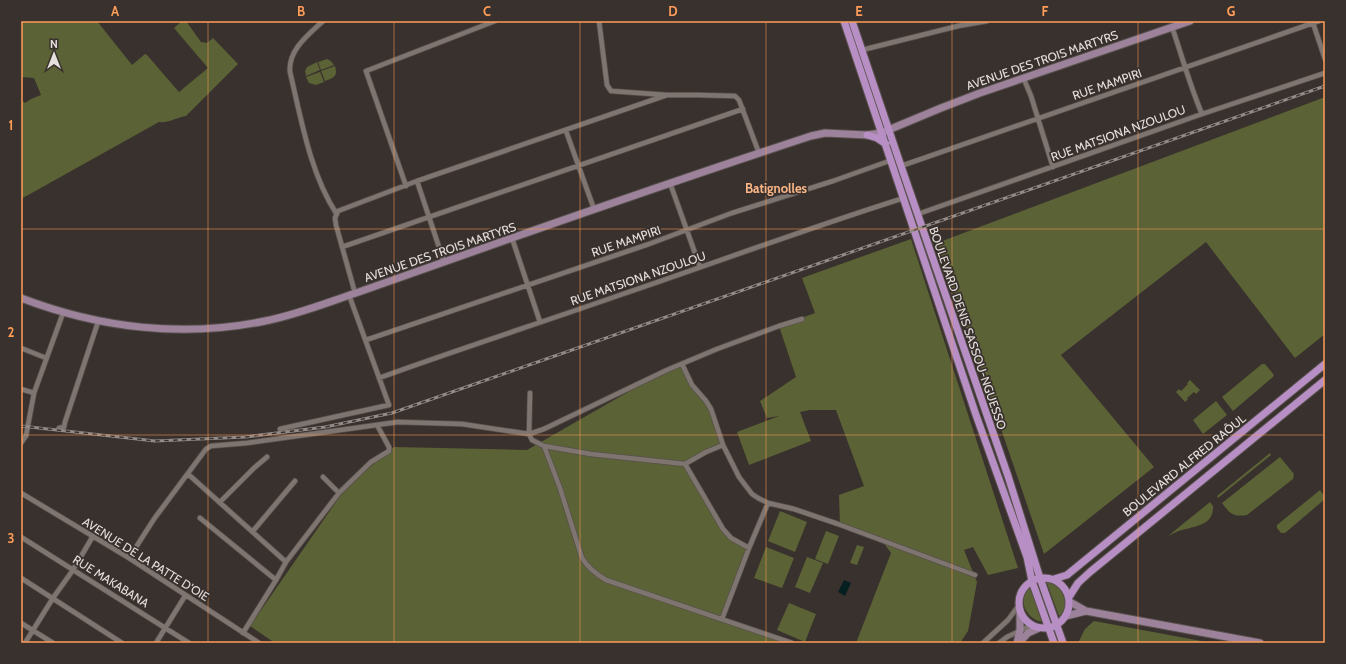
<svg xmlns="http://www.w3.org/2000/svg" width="1346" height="664" font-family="Cabin,sans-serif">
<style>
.green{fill:#5b6235}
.water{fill:#062021}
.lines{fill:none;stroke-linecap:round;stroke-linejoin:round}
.street-casing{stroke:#58504d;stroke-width:6}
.secondary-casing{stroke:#58504d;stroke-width:9}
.primary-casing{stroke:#58504d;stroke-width:9}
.street{stroke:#7f7570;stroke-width:4.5}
.secondary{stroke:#9c829a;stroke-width:7}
.primary{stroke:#b88fc5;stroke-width:7}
.rail-casing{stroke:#928b88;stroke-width:3}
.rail{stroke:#39312d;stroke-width:1.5;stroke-dasharray:4.5;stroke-linecap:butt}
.grid{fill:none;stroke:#fe9c58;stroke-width:1;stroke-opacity:0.55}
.labels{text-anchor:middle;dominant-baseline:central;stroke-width:3.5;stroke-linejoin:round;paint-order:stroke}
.street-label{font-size:12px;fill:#e5dfdd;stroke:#39312d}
.neighbourhood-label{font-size:13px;font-weight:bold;fill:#fab588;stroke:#39312d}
.neatline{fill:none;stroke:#fe9c58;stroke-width:1.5}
.grid-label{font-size:13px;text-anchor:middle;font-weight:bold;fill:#fe9c58}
</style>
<rect width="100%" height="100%" fill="#39312d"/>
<path class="green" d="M21,21H97L132,65L145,54L147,55L179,92L208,68L174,28L182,21H186L201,42L207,43L213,38L238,64L186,116C175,118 169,123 159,122L21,199V100L25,103L31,99L41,95L34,78L21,77Z
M327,59L331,61L334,65L321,70L318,62Z
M317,62L320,70L306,76L305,71L307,67Z
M335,66C338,76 334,78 325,81L321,71Z
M320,72L324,82L316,85L309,83L306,77Z
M1325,97V334L1295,358L1206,242L1061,355L1154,467L1044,554L937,243Z
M911,239L1018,568L988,575L973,547L964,550L977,582L968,631L960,643H856L891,553L883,542L840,526L839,495L864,486L836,410H810L800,412L811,441L749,465L737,432L779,416L767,418L760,401L796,377L779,326L815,313L802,278Z
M682,364L688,378L706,400L723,445L685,463L731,538L749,548L722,618L790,643H275L250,626L347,486L394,447L527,450L668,369Z
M1262,364H1265L1274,375L1273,377L1233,411L1222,397Z
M1190,380L1200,390L1196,394L1194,392L1187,398L1188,399L1185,402L1176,392L1179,389L1181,391L1188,384L1187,383Z
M1216,401L1227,415L1203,434L1193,420Z
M1270,453L1271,455L1218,498L1217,496Z
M1280,457L1294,474L1293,479L1247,515C1233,517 1230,514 1222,503Z
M1320,490L1325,497V499L1285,533H1281L1277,528V525Z
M1210,502L1213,506C1214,525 1196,526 1182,530C1177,531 1173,534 1168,536Z
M780,511L807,522L795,552L768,541Z
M826,531L839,536L828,564L815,559Z
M857,545L864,547L857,565L850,563Z
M766,547L794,558L782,588L754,578Z
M807,557L823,563L810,593L795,587Z
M1046,581C1063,581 1074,605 1059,616Z
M1030,587L1042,622C1026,619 1016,599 1030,587Z
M789,603L816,614L805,642L777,630Z
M1094,621L1212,643H1078L1085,629Z"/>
<path class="water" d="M844,580L851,583L845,596L838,592Z"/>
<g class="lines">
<g class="street-casing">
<path id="street" d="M323,21C308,35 288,50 290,72C301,118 310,173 336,213
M599,21L607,85L611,91L667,95H698L735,96L739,100L759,153
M1313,23L1325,59
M1172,27C1182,56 1190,86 1202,114
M862,50L958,26L987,21
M1023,77L1031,96L1053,167
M566,131L594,209
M901,166L1319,21
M417,181L444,262
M670,183L700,267
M406,186L366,71L495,21
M918,214L1202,114L1325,73
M512,238L540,322
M342,247L743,109
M355,293L336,225L335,218L338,211L417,181L667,95
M366,340L649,244L732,213L833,181L892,160
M21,348L46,358
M682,364L692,385L706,401L711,409L723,445L739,477L752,494L758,498L768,503L794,509L838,524L975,575
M379,378C459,349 540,323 620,295C715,263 808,228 904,198
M21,389L34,393
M530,393L529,434L532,440L544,446L591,454L685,464L706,452L723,445
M59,428L64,427L65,422L98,322
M280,429L389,405L349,295
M21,443L26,436L34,393L63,313
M544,446L560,488L582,558C588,568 596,574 606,580L792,643
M685,464L723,529L731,538L749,548L768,503
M188,474L286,562
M323,477L339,493
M21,493L129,558L259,643
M220,502L254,468L267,457
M200,518L276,580
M253,531L295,481
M21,537L189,643
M129,558L154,519L206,449L211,446L247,443L398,422L462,424L529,434L544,429L667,370L717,349L779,326L802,319
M21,578L122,643
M722,619L749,548
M21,623L53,643
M243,633L276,580L286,562L339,493L371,462L389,451V447L377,425
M25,643L53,598L73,570L93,536
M156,643L185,596
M983,643L1008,620L1019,605
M999,643L1007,637L1032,625"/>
</g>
<g class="secondary-casing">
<path id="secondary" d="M21,298C99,328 183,338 265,321C296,315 326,303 356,293C407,275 458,257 509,239C609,204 710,169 811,136L825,133L867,135L881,133L941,108L980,93L1190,21
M1070,602L1086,611L1260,643
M1066,616L1086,611
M1017,643L1020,630V611
M1019,643L1028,633L1039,628"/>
</g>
<g class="primary-casing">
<path id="primary" d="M844,21L976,415L1027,557L1032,581L1054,643
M852,21L901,166L1008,476L1040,578L1063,643
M867,135L877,138L886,144
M1019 603a25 25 0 1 1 50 0a25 25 0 1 1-50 0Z
M1054,579L1067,575L1325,364
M1069,597L1078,583L1090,572L1325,380"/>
</g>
<use href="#street" class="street"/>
<use href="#secondary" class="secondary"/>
<use href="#primary" class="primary"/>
<g class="rail-casing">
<path id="rail" d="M21,426L155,441L245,437L325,427L392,413L1325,86"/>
</g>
<use href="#rail" class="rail"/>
</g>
<path class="grid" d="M208,21V643M394,21V643M580,21V643M766,21V643M952,21V643M1138,21V643M21,229H1325M21,435H1325"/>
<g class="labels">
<g class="street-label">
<text transform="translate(1042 60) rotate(-19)">AVENUE DES TROIS MARTYRS</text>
<text transform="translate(1107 84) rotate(-19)">RUE MAMPIRI</text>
<text transform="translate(1118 133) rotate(-20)">RUE MATSIONA NZOULOU</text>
<text transform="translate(626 241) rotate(-19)">RUE MAMPIRI</text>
<text transform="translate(440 252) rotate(-19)">AVENUE DES TROIS MARTYRS</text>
<text transform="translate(638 278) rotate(-19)">RUE MATSIONA NZOULOU</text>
<text transform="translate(968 328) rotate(71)">BOULEVARD DENIS SASSOU-NGUESSO</text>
<text transform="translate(1184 465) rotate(-39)">BOULEVARD ALFRED RAÔUL</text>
<text transform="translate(146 559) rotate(32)">AVENUE DE LA PATTE D'OIE</text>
<text transform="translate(111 581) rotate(32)">RUE MAKABANA</text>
</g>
<g class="neighbourhood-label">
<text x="776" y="188">Batignolles</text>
</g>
</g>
<rect width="1346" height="664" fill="none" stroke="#39312d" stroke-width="44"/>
<g transform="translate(54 54)" stroke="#39312d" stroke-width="3" paint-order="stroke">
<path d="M0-3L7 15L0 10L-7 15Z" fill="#e5dfdd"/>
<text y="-6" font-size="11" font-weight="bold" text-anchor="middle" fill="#e5dfdd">N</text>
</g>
<rect x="22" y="22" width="1302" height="620" class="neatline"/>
<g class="grid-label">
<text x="115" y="16">A</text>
<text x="301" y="16">B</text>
<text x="487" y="16">C</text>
<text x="673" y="16">D</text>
<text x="859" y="16">E</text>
<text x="1045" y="16">F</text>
<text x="1231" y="16">G</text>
<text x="11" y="130">1</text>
<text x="11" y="337">2</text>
<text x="11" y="543">3</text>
</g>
</svg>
